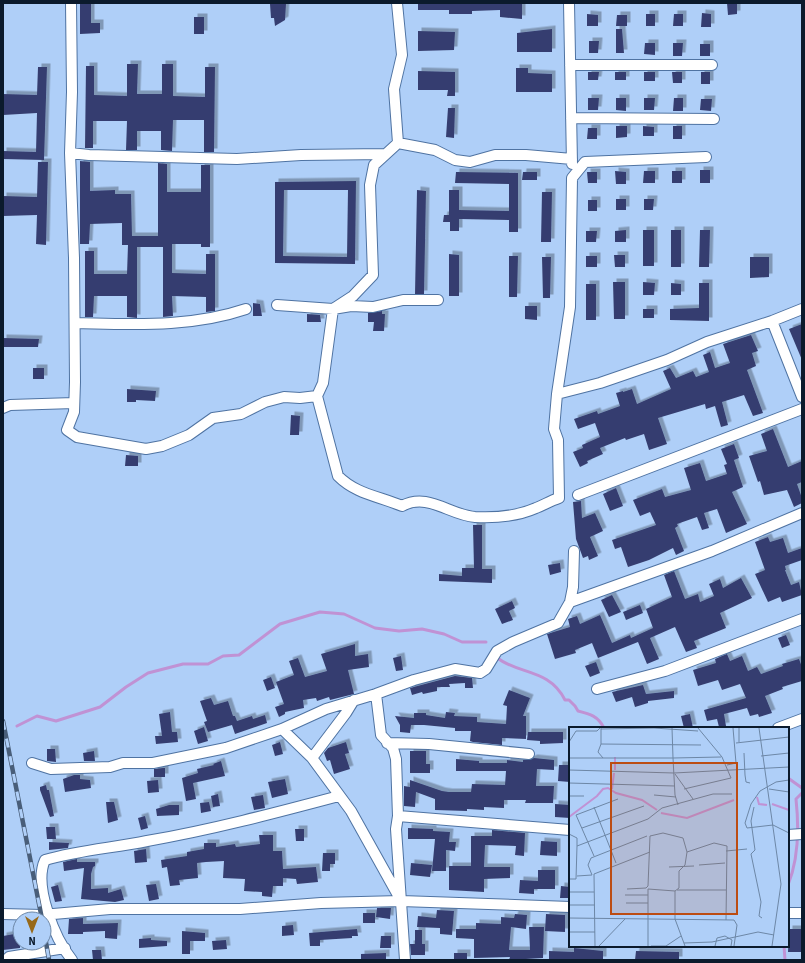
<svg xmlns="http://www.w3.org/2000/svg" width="805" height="963" font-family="'Source Sans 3',sans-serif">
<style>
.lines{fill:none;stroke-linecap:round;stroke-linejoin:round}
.stream{stroke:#c092d4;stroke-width:3}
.building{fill:#363e6f;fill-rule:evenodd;filter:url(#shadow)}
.minor-casing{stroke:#4f73a2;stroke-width:12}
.minor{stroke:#fff;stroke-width:10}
.rail-casing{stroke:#495e79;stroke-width:4.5}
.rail{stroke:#afcff8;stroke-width:3;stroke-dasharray:9;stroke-linecap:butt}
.inset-river{fill:none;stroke:#c092d4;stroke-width:2}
.inset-road{fill:none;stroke:#6d87a6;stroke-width:1}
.view{fill:#bc4c12;fill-opacity:0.15;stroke:#bc4c12;stroke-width:2}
.inset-edge{fill:none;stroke:#0b1a2c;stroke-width:2}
</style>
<defs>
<filter id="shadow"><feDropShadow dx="3.5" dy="-3.5" stdDeviation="0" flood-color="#0004"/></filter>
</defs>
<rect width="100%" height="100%" fill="#afcff8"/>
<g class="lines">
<path class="stream" d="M496,657C518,675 549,668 565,700H569L575,706L578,711C590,714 598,716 604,728
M17,726L37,716L56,721L100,707L126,687L148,673L183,664H208L223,656L239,655L280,624L320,612L344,614L375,628L399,631L422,629L444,634L462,642H486
M788,778L802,788
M788,885C799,858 799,827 796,799L802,793
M784,946L785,960"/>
</g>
<path class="building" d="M80,3H91V23H100V33L80,34Z
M418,3H522V19L500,17V10L472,11V14H449V10H418Z
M727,3H737V14L728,15Z
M270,4H286L285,20L275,26L274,18H271Z
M702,13L711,14V27H701Z
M587,14L598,15V26H587Z
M646,14H655V26H646Z
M674,14H683V26H673Z
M617,15H627V26H616Z
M194,17H204V34H194Z
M552,29V52H517V33Z
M616,29H622L624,53H616Z
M418,31L455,32L454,50L418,51Z
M589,41H599L598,53H589Z
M645,43H655V55L644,54Z
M673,43H683L682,56H673Z
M700,44H710V56H700Z
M127,64H138L137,94H162V64H173V96L205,97V67H215L214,152H204V120H173L172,151L161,150V131H137V150H126L127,121H93V148H85L86,66H94V95L127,96Z
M38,67H47L44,160L3,159V151L36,152L37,113L3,115V94L37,95Z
M516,68H528V73L552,74V92H516Z
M418,71L455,72V96H447L448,90H418Z
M588,72H599L598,80H588Z
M615,72H626V80H615Z
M644,72H655V81H644Z
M672,72H682V83H673Z
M701,72H710V84H701Z
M588,98H599L598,110H588Z
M616,98H626V111L616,110Z
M644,98H655L654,110H644Z
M674,98H683V111H673Z
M701,99H712L711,111L700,110Z
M448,108H455L454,138L446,137Z
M616,126H627V137L616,138Z
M643,126L654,127V136H643Z
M673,126H682V139H673Z
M588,128H597V139H587Z
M80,161L90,162V191L115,190V194H131L132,236H158V163L167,164V192H201V165H210V247H201V244H172V273L206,274V254H215V311L206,312V297L172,296L173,316L163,317V247H137V318L127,317V296H94L93,317H85V251H94V274H127L128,245H122V223L90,224L89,244H80Z
M38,162H48L46,245L36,244L37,215L3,216V196L37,197Z
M700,170H710V183H700Z
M615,171L626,172V184H616Z
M644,171H655V183H643Z
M672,171H682V183H672Z
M456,172L518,173V232H509V220L459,219V231H450V222H443L444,215H449V190H459V210L509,211V184L455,183Z
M523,172H537V180H522Z
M587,172H597V183H588Z
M356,181L355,264L275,263V182ZM284,190H348L347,257L283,256Z
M417,190L426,191L424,294H415Z
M542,192H552L551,242H541Z
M616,199H626V210H616Z
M644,199H654L653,210H644Z
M588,200H597V211H588Z
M626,230V242H615V231Z
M643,230H654V266H643Z
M671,230H681V267H671Z
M700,230H710L709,267H699Z
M586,231H597L596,242H586Z
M449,254L459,255V296H449Z
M614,255H625V267H615Z
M509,256H518L517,297H509Z
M586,256H597V267H586Z
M542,257H551L550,298H543Z
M750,257H769V277L750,278Z
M613,282H625V319H614Z
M643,282L655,283L654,295H643Z
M671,283L681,284V295H671Z
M699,283H709V321L670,320V309L699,308Z
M586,284H596V320H586Z
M253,303L260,304L262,316H253Z
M525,306H537V320L525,319Z
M643,309H654V318H643Z
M382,311V314H385L384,331H373L374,322H368V313Z
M307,314L320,315L321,322H307Z
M802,324V360L789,329Z
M751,335L758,351L752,353L756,366L747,370L763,413L753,416L744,395L722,402L728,425L721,427L715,406L706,409L705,404L658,418L667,444L649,450L644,434L626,440L625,438L600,448L603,454L587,461L588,463L580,467L573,452L583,448L582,445L600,437L595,423L578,429L574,419L597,411L598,414L620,406L616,393L623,391V392L632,389L637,404L671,389L663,371L670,368L676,378L693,371L696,377L709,372L703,355L710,352L715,368L730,363L723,344Z
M3,338L39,339L38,347H3Z
M33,368H44V379H33Z
M127,389L156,391L155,401L136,400V402H127Z
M291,415L300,416L299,435H290Z
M773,429L788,467L802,461V482L797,484L802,498V503L794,507L787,490L764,495L760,481L758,482L749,456L767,451L761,434Z
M734,444L739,458L734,460L743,487L732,492L747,524L726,533L717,509L704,513L709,528L702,530L697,517L677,524L678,526L675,528L684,551L676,555L673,548L649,560L628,567L621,547L615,549L612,540L656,525L650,512L640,516L633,500L662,489L665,497L691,490L684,468L700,463L706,481L727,474L724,465L727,464L721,449Z
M126,455L138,456V466H125Z
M616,488L623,506L610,511L603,494Z
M581,501L582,518L595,513L603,531L590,537L598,556L589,560L588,556L583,558L576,539L573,502Z
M473,525H482V569H492V583L439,581V574L462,576V568H474Z
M768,537L770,542L783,538L788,553L802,548V560L785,566L786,570H785L791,585L799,582L802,595L782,602L780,597L768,602L755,574L765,570L755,542Z
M560,563L561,572L550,575L548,565Z
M674,571L685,599L698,594L700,602L714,596L709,584L720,579L723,588L741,578L752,598L720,613L726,628L694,641L697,648L686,652L675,627L650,638L659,659L647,664L638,642L598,658L592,643L575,650L576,653L555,659L547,634L570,627L568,619L577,616L580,624L600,615L612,643L630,635L631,638L653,628L646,609L672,597L664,575Z
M612,595L621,612L609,617L601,600Z
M512,601L515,608L509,611L513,620L502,624L495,609Z
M640,605L643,613L626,620L623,612Z
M786,635L790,645L782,648L778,638Z
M355,644V656L368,654L369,667L348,670L354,694L330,700L329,697L317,701L316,698L303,700L304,708L285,712V714L279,717L275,707L284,704L276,682L294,675L289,661L298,658L305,677L327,671L321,654Z
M727,654L730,661L742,656L748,671L757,667L761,674L783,666L782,664L799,659L802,667V681L782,687L783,689L765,696L772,713L759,717L758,714L750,716L747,708L724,714L726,726L719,727L717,719L707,721L704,710L746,698L740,684L722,690L718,680L698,686L693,670L716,663L715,659Z
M401,656L403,670L396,671L393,658Z
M596,662L600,673L590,677L585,666Z
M455,676L472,678L473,688H465V683L449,684L450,687H437V691L423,694L422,692L412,695L410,688Z
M271,677L275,688L267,691L263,680Z
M643,685L646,694L674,691V698L648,701V703L635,707L632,697L616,702L612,692Z
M509,690L530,698L523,716H526V739L502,738V745L473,742L470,741L471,731H455V728L424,725H411L410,733L400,732V725L395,716L414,718V713H426V715L445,718L446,712L455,713L454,716L477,717V722L506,724L507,706L503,705Z
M211,698L214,705L228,701L233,716H235L237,721L252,716L253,719L265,715L267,723L235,734L232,725L208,732L204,722L207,721L200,701Z
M170,712L172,732H177L178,742L156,744L155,736H162L159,714Z
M690,714L693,728H684L681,716Z
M204,727L208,741L198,744L194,731Z
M528,732H563V743L540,744V741L527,740Z
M280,742L283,754L275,756L272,745Z
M346,742L349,753L345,754L350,769L334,774L330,760L327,761L324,753L328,748Z
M47,749H55L56,762L47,761Z
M94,751L95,761H84L83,753Z
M410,751H426V764H430V773H410Z
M534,758L554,760V770L537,769L536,786H554L553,803H525L526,800H504V808L484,807V810L467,809V811L435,810V799L416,792L415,807L404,806V786L410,787V780L442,791L449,792H471L472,784L505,785L506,771H456V759L479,761V763H507V760L523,762V760H529Z
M221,761L225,776L193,783L196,799L186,801L182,778L198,773L197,769L214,765L213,764Z
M559,765H570V782L558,781Z
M163,768H165V777H154V769Z
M74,775H80V779L90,780L91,788L65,792L63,779Z
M285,779L288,794L272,798L268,782Z
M158,780L159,792L148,793L147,781Z
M46,785L47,790H49L54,816L50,817L40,790V787Z
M218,794L220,806L213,807L211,796Z
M263,795L265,808L254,810L251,797Z
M106,802H114L118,820L108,823Z
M209,802L211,811L201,813L200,803Z
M555,804L570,805V818L555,817Z
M169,805H179V815L157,816L156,809Z
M145,816L148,828L141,830L138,818Z
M46,827H55L56,839H47Z
M408,828L433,829V831L450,832L449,842H456L455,851L446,850V871H432L435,839H408Z
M295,829H304V841H296Z
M492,830L525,833L524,856L515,855L516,846L485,845L484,867H510V878L484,879V892L449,890V866H471V836H492Z
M259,835H273V851H282L283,869L316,867L318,882L297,884L296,879L283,878V886H273L272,897L262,896V892L244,891L245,879L223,878L224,861L206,862L197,863L198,878L179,880L180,885L170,886L167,867L162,868L161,860L187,856V852L204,849V843H216V847L235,844L236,847L260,844Z
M541,841L557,842V856L540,855Z
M49,842L69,843L68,848L49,850Z
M146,849L147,862L135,863L134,851Z
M323,853H335V864H330V871H322Z
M77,859V862H95V866L93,867L91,874V889L108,888V893L121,889L124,900L115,902L81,899L84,868L64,871L63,862Z
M411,863L432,865L430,877L410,875Z
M538,870H555V889H534V894L519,893L520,880L538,881Z
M156,884L159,899L149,901L146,885Z
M58,885L62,901L55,902L51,887Z
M561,886L570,887L569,898H560Z
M377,908H391L390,919L376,917Z
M437,910L454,911L452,935L440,934V928L417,927L418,916L436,918Z
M363,913H375V923H363Z
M515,914L527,915L526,929L511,927L509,950H530L529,927H544L543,958L509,960L510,957L474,958V939L456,938V929H476V923L501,924V917L514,918Z
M546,914L565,915V932L545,931Z
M83,918V924L118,923L117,939L105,938V931L83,932V934H68L69,919Z
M293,925L294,935L282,936V926Z
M357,929L358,936H352V938L320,940V946H310L309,933Z
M789,929H802V952H788Z
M415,930H422V944H425V955H411L410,944H415Z
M182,931L205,933V941H190V954H182Z
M20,933V948L3,950V936Z
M381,936H391V948H380Z
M151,938V940L167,941V946L139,948V939Z
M226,940L227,949L213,950L212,941Z
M574,948L603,951V960H549V951L574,952Z
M92,950H101L102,960H93Z
M636,951L679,952V960H635Z
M386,953V960H361V954Z
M454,953H467V960H454Z"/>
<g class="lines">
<g class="minor-casing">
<path id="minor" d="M71,3L72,92L70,153L74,258L75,382L74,412L67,430L77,437L146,449L162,446L189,435L213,418L241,414L265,402L284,397L300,398L317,396
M397,3L402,55L394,89L398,143
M569,3L572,164
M570,65H712
M571,118L714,119
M70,153L89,155L237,159L301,155L385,154
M572,159L526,155H495L470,162L455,160L435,150L398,143L374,165L370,185L373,275L353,296L333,309L323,383L317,396L338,476C356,494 378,496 402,506C428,492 449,515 475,517C495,518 518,516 536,508C544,505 550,501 559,498L558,440L554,429L557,394L570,307L572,178L585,162L706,157
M277,305L333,309L351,306L373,307L403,300H438
M772,321L802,397
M75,323C132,324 190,328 246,309
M557,394L600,383L667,360L707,342L772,321L802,309
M3,408L10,405L74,403
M578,495L802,409
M570,602L573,587L574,551
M597,689L665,671L802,619
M376,694L381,735L393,748L396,759L398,816L396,829L405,960
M778,728L802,719
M282,729L312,758L351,811L399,897
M387,743L429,744L529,754
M312,758L346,713L354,700
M32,763L51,769L110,767L123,763H153L226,748L282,729L326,709L376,694L414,680L455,669L480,673L486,669L497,651L513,642L558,623L570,602L712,551L802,513
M398,816L570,830
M788,835L802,834
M788,913H802
M3,914L42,915L110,909H240L321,903L401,901L570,907
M6,960L9,957L65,948
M72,960C55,939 33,886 45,860C79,850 113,848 147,841C211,830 275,813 339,796"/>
</g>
<use href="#minor" class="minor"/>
<g class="rail-casing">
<path id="rail" d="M3,721L42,919
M44,931L49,960"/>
</g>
<use href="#rail" class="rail"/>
</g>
<g transform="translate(569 727)">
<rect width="220" height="220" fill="#afcff8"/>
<path class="inset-river" d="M46,43V30M43,62L45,46M188,70L190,77L198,78M203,77L220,83M92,86L118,91L165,73M0,90L28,69L34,62L39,61L47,66L73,73L88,83"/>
<path class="inset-road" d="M32,1V17L29,25L34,31M190,1L212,157L203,219M32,2L85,1L129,4M0,15L7,4H28L31,1M170,15V1M167,16L220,10M32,17L132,18M175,26L176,48L177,55L181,56M192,29L220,26M0,31H104L103,1M158,38L167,36L164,1M0,43L105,46L220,40M106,47L124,72M220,53L207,55L191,64L182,77L176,96L178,101L204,98L220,106M0,56L106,59M115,62L162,51L153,30L129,1M200,62L220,65M85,68L107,70M0,69H15M109,78L106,68L104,31L152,30M25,80L47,136M185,80L182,94L186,123L182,127L192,175L190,189L193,191M13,101L75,79M0,107L8,111V119M157,124L178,122M118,125L145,116L158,119L157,193M25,129L7,88L49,72M130,138L156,136M100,140L125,139M23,148L19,138L22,131L78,109M8,149L23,148M0,152H7L8,119L79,92L93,81L144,67H163M58,162L77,161L79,159L81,109L94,106L114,111L118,125L116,138L110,144V161L106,164L79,162M79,162V219M108,163H157M106,164V192L116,219M0,165H25M56,168H79M57,176H79M0,178H26M0,191L165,193L168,198L165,219M0,205H26M115,216L143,215L189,205L205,208M26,219L25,147L81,125M30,219L56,192M82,219H97L112,209M146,219L148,211L156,209L163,213L162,219"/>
<path class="view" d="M42,36H168V187H42Z"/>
<rect width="220" height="220" class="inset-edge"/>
</g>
<rect width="805" height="963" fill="none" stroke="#0b1a2c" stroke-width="8"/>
<g transform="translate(32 931) rotate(180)"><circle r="19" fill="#afcff8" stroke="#6d87a6"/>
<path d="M0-3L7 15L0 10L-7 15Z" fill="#976919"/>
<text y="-6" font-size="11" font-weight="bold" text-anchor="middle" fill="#0b1a2c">N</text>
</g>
</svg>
